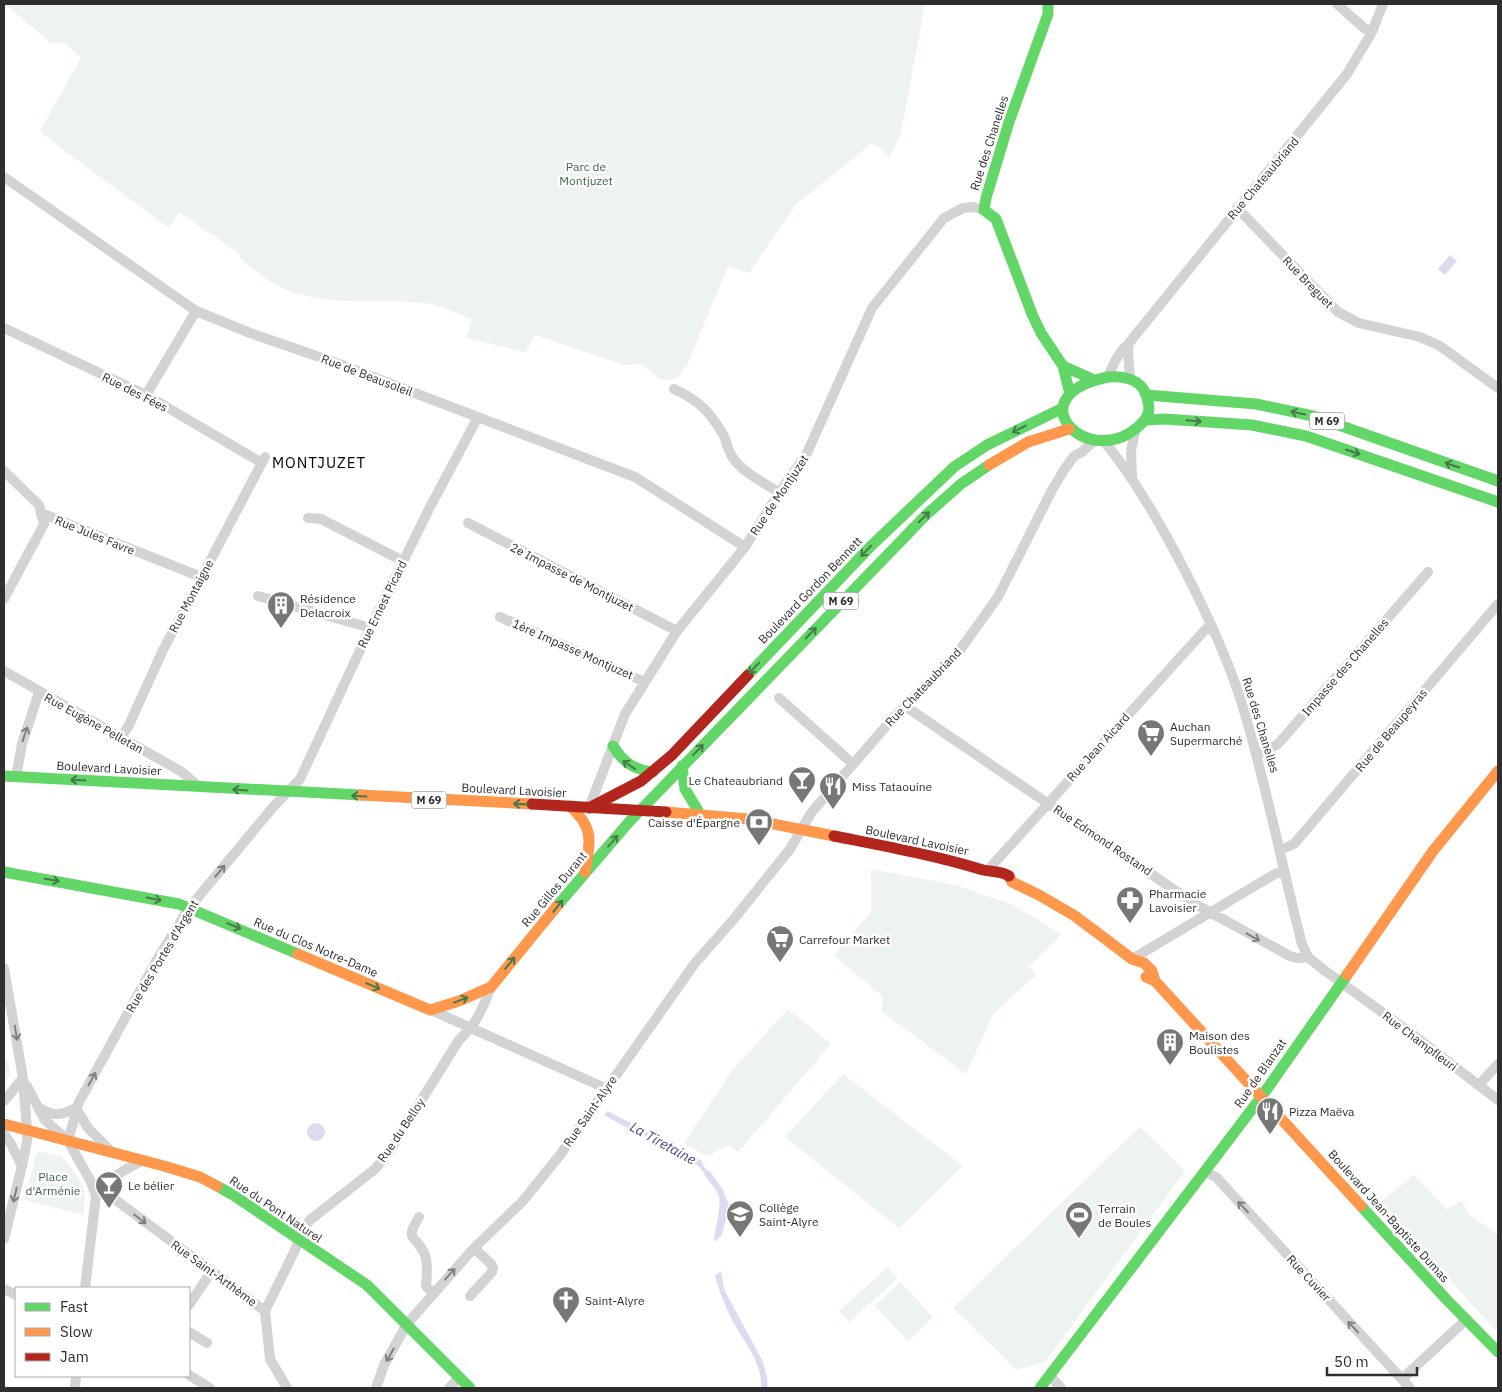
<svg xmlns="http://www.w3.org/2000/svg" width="1502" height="1392" font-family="'IBM Plex Sans',sans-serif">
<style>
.green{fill:#edf3ee}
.water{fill:#dddbef}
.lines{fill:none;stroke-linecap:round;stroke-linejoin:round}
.stream{stroke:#dddbef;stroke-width:4}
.street{stroke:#d3d3d3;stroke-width:10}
.fast{stroke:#63d668;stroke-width:11}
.slow{stroke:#ff974d;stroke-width:11}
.jam{stroke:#b3261e;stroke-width:11}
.oneway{stroke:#467a48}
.oneway2{stroke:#808080}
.labels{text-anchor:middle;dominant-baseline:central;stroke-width:5;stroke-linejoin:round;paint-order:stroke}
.shield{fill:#fff;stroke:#6d6d6d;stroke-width:1}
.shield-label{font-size:11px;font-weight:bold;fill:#2e2e2e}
.street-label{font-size:12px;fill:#2e2e2e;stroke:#fff}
.park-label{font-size:12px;fill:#40664a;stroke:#fff}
.poi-label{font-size:12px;fill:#2e2e2e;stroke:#fff;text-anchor:start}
.water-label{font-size:14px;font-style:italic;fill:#4c4489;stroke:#fff}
.quarter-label{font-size:15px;letter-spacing:1px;fill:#000;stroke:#fff}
</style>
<rect width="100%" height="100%" fill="#fff"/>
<path class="green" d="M5,4H925L901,133L889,157L878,146L871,144L796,204L749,273L728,266L687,365H685L680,376C658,387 657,374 641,364L623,365L536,335L525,352L466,338L472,319C458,314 439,304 425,303C366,296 307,313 257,272C250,266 241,262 239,253L179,212L169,228L65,151L40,131L81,58L65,43H51Z
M871,869L955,885L1013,905L1061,934L1029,967L1036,975L993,1014L966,1074L881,1011L883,997L834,955L871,912Z
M788,1009L831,1044L738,1152L729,1145L707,1156L684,1143L731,1072Z
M8,1058L10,1073L4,1085V1061Z
M843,1074L963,1166L899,1228L785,1137Z
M1140,1127L1185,1171L1045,1362L1017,1370L953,1308Z
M38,1151L62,1157L69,1165L79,1179L85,1193L84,1215L24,1200L35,1158Z
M1414,1175L1447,1210L1461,1201L1470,1215L1498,1235V1329L1496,1331L1380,1203Z
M888,1267L898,1278L849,1322L839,1311Z
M900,1282L933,1317L908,1341L875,1306Z"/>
<path class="water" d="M1450,255L1457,261L1445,275L1438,269Z
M608,1111C639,1129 674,1140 703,1162L699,1167C672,1144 635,1134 604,1115Z
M307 1132a9 9 0 1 1 18 0a9 9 0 1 1-18 0Z
M709,1170L723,1190L729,1206L722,1235L714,1242C714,1229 723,1205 718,1194C715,1187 708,1181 704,1174Z
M721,1271L724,1289L763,1362L767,1377L768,1388H761C763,1363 743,1341 732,1320C725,1306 719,1291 715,1276Z"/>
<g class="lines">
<path class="stream" d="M698,1162L709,1176"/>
<path class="street" d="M1337,4L1364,28L1372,32
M4,177L196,311L250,333L331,361L635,477L745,547
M1237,208L1338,312L1359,323L1420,337L1440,346L1498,388
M4,328L146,395L262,463
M1129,343L1128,352L1130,378
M1108,377C1114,363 1118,353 1129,343L1347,74L1372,32L1383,4
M674,389C700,401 710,412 724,436C727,443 728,451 733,458C743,473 764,482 779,493
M146,395L196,311
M1104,441C1137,482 1162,526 1186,573C1207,614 1227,657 1241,701C1266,781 1281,863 1302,944L1308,957L1324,970L1412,1034L1498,1100
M4,471L39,505L41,513L201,577
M1132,477L1131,451L1135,431
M308,518L321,519L403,561
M468,523L677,631
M258,596L371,628
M4,599L44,524L41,513
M500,617L645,682
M4,671L182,772L198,786
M779,698L853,764
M905,706L1195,904L1290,956L1297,958L1308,957
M121,737L129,725L163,650L265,457
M1257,754L1268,750L1278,744L1428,572
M16,777L22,744L39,692
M589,808L625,714L677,631L745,547L779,493L807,453L872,308L944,218L963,208L973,207L984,210
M1280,850L1294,844L1498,604
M987,871L1204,631L1211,625
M1132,959L1273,875L1284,870
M4,968L23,1078L27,1130V1141L22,1166L4,1239
M431,1010L605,1088
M1479,1085L1498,1064
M27,1086L44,1119L68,1141L90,1180L96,1196L85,1288
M4,1101L23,1078
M38,1107C55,1117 59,1116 76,1108L88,1128L111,1151
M4,1134L11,1144L22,1166
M68,1141L78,1104L158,958L189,908L274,806L300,779L369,631L429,509L478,417
M1205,1172L1216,1177L1410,1388
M101,1189L265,1311
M98,1193C111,1177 125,1169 144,1160
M419,1217C403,1243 417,1234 425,1255C428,1264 427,1276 426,1286L433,1293
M4,1289L16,1295
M470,1296L492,1272L493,1268L491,1264L474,1248
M189,1305L211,1272
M189,1332L207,1343
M189,1375L210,1388
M1050,1376L1061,1388
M1402,1379L1467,1319
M75,1388L76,1376
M287,1388L270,1359L265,1311L294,1252L304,1228L310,1220L375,1169L389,1152L459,1040C477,1023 482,1010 491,987
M376,1388L384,1365L407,1324L474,1248L522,1202L560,1155L695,963L733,920L790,849L811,813L893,718L957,654L998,597L1052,490L1064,470L1074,456L1082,452L1095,440
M449,1388L460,1377"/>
<path class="fast" d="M1048,4V14L1009,122L986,198L984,210L996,219L1032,314L1041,333L1063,366L1070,394
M1063,366L1092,379
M1108,377C1123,376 1141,379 1146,395C1151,409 1150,416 1139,426C1088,472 1014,396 1108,377Z
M1147,395L1256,404L1313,416L1498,481
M1146,420L1165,419L1252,425L1306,436L1498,502
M748,675L871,546L954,467L987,445L1063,408
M613,746C623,762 634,770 653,772
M682,766L685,789L700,814
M4,776L361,795
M4,872L179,904L298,954
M557,906L629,822L927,514L961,484L989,465
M217,1186L233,1195L367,1285L470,1388
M1361,1206L1446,1299L1498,1352
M1040,1388L1262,1096L1347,975"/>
<path class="slow" d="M989,465L1028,442L1069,429
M361,795L532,804
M570,806C595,829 590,841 585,872
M666,812L748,819L834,836
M1009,876L1012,882L1039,895L1075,916L1132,959L1144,963L1152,971L1155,981
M298,954L430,1010L459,1001L491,987L557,906
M1347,975L1433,851L1498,771
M1146,977L1155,981L1361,1206
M4,1124L164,1166L200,1177L217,1186"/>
<path class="jam" d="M532,804L666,812
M589,808L641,781L672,755L748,675
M834,836C884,846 934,855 983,870C992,872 1001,871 1009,876"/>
</g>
<defs><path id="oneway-shaft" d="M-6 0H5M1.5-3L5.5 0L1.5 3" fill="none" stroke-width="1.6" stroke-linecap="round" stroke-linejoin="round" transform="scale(1.25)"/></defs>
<g class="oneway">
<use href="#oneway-shaft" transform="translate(1298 413) rotate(-168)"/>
<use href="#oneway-shaft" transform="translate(1194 421) rotate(5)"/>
<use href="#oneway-shaft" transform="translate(1019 429) rotate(153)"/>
<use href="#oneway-shaft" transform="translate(1353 452) rotate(19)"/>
<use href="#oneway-shaft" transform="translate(1452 465) rotate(-161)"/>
<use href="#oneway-shaft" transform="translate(924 517) rotate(-44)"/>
<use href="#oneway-shaft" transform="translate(866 551) rotate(134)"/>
<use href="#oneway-shaft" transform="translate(811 633) rotate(-47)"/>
<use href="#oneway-shaft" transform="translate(754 668) rotate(134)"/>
<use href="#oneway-shaft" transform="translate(698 750) rotate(-46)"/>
<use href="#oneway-shaft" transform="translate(629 765) rotate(-146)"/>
<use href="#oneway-shaft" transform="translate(78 780) rotate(-177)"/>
<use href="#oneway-shaft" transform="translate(240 790) rotate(-176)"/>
<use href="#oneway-shaft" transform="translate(359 796) rotate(-177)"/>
<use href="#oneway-shaft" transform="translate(521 804) rotate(-177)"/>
<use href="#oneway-shaft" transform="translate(613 841) rotate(-49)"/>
<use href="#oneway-shaft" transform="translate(52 880) rotate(10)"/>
<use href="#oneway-shaft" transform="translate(154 899) rotate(11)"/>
<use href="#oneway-shaft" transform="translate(558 906) rotate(-51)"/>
<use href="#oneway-shaft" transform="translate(234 926) rotate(22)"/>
<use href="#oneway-shaft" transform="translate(510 963) rotate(-50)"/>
<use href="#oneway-shaft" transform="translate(373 986) rotate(23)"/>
<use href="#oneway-shaft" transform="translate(461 1000) rotate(-21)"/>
</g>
<g class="oneway2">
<use href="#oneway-shaft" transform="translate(25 734) rotate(-72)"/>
<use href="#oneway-shaft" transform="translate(220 871) rotate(-50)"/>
<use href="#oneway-shaft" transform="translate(1253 937) rotate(29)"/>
<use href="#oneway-shaft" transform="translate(16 1033) rotate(80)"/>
<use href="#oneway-shaft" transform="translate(92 1079) rotate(-61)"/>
<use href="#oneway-shaft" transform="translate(15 1195) rotate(103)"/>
<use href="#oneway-shaft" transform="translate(1243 1207) rotate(-133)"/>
<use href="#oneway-shaft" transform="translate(140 1219) rotate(37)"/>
<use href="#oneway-shaft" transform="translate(450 1274) rotate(-48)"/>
<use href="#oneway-shaft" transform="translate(1353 1327) rotate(-133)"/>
<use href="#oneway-shaft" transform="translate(390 1355) rotate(120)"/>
</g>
<defs>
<g id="building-pin" transform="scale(1.4375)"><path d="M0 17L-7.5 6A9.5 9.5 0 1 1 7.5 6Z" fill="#777" stroke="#fff"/><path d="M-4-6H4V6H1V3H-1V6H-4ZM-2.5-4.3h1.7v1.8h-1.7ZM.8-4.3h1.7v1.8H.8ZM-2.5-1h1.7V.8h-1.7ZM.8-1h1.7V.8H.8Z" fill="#fff"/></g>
<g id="supermarket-pin" transform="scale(1.4375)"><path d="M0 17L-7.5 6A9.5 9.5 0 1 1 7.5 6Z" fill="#777" stroke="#fff"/><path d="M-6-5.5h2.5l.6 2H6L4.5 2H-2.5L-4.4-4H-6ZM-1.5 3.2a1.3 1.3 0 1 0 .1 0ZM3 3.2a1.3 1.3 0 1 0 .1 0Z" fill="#fff"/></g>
<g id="bar-pin" transform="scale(1.4375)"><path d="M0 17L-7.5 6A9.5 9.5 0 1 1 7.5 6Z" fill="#777" stroke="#fff"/><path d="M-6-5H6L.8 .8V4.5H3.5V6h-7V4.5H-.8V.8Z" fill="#fff"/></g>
<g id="restaurant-pin" transform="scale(1.4375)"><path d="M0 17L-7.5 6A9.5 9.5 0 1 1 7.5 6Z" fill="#777" stroke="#fff"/><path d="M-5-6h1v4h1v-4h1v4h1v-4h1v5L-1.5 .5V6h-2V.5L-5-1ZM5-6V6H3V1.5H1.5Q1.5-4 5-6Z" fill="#fff"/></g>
<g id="bank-pin" transform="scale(1.4375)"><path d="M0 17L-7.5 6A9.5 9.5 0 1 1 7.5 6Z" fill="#777" stroke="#fff"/><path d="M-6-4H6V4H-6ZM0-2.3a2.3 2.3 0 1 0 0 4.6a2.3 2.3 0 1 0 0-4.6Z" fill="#fff"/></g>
<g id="pharmacy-pin" transform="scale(1.4375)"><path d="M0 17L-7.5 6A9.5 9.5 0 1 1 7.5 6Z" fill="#777" stroke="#fff"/><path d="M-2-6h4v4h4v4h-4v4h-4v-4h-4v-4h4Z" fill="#fff"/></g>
<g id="school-pin" transform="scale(1.4375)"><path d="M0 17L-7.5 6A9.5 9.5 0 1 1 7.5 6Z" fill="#777" stroke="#fff"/><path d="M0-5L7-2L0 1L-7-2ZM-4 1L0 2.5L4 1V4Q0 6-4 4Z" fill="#fff"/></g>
<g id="stadium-pin" transform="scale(1.4375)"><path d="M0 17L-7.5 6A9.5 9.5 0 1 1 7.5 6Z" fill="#777" stroke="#fff"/><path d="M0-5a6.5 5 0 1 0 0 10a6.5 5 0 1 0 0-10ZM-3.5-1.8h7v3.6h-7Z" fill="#fff"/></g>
<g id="church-pin" transform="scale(1.4375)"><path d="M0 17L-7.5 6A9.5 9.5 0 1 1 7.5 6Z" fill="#777" stroke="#fff"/><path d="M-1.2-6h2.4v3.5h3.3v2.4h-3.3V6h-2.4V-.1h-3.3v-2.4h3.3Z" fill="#fff"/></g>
</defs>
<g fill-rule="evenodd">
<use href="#building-pin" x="281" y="605"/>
<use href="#supermarket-pin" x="1151" y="733"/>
<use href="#bar-pin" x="802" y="780"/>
<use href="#restaurant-pin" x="833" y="786"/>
<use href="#bank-pin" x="759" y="822"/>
<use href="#pharmacy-pin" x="1130" y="900"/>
<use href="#supermarket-pin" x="780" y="939"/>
<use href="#building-pin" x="1170" y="1042"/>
<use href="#restaurant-pin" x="1270" y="1111"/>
<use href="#bar-pin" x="109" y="1185"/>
<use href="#school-pin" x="740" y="1214"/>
<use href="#stadium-pin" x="1079" y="1215"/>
<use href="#church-pin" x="566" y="1300"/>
</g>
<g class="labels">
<g class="shield">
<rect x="1309.5" y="412.5" width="35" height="17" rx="4"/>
<rect x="823.5" y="592.5" width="35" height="17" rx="4"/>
<rect x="411.5" y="791.5" width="35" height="17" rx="4"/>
</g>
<g class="shield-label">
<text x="1327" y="421">M 69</text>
<text x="841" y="601">M 69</text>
<text x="429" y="800">M 69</text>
</g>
<g class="street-label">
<text transform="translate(989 143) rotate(-72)">Rue des Chanelles</text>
<text transform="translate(1263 178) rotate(-50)">Rue Chateaubriand</text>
<text transform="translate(1308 282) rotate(46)">Rue Breguet</text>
<text transform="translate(367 375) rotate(21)">Rue de Beausoleil</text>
<text transform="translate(135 392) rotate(27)">Rue des Fées</text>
<text transform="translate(779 495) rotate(-56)">Rue de Montjuzet</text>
<text transform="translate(95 535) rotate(22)">Rue Jules Favre</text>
<text transform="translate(572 577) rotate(27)">2e Impasse de Montjuzet</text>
<text transform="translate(810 590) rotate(-46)">Boulevard Gordon Bennett</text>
<text transform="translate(191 596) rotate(-62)">Rue Montaigne</text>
<text transform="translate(382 604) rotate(-64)">Rue Ernest Picard</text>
<text transform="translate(573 649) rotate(24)">1ère Impasse Montjuzet</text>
<text transform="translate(1345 667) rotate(-49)">Impasse des Chanelles</text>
<text transform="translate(923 687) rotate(-46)">Rue Chateaubriand</text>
<text transform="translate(94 723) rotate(29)">Rue Eugène Pelletan</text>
<text transform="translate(1261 725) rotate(73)">Rue des Chanelles</text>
<text transform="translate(1391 730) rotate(-50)">Rue de Beaupeyras</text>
<text transform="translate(1098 747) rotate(-48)">Rue Jean Aicard</text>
<text transform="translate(109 768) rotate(3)">Boulevard Lavoisier</text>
<text transform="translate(514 790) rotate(3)">Boulevard Lavoisier</text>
<text transform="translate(917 840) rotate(12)">Boulevard Lavoisier</text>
<text transform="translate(1103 840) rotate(34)">Rue Edmond Rostand</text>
<text transform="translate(554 889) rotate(-50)">Rue Gilles Durant</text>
<text transform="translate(316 947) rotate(23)">Rue du Clos Notre-Dame</text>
<text transform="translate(162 956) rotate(-59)">Rue des Portes d'Argent</text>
<text transform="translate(1420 1041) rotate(37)">Rue Champfleuri</text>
<text transform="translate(1260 1073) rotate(-55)">Rue de Blanzat</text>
<text transform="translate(590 1111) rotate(-55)">Rue Saint-Alyre</text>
<text transform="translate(401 1130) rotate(-56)">Rue du Belloy</text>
<text transform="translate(276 1209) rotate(34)">Rue du Pont Naturel</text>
<text transform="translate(1389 1216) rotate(48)">Boulevard Jean-Baptiste Dumas</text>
<text transform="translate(214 1273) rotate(36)">Rue Saint-Arthème</text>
<text transform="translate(1309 1278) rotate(47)">Rue Cuvier</text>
</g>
<g class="park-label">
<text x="586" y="166">Parc de<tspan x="586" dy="14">Montjuzet</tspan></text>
<text x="53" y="1176">Place<tspan x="53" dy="14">d'Arménie</tspan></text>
</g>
<g class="poi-label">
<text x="300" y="598">Résidence<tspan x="300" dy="14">Delacroix</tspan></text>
<text x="1170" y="726">Auchan<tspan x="1170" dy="14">Supermarché</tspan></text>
<text x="783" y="780" text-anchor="end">Le Chateaubriand</text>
<text x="852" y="786">Miss Tataouine</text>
<text x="740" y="822" text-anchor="end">Caisse d'Épargne</text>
<text x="1149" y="893">Pharmacie<tspan x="1149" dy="14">Lavoisier</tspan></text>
<text x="799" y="939">Carrefour Market</text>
<text x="1189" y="1035">Maison des<tspan x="1189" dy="14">Boulistes</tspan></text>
<text x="1289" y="1111">Pizza Maëva</text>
<text x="128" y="1185">Le bélier</text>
<text x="759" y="1207">Collège<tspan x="759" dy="14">Saint-Alyre</tspan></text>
<text x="1098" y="1208">Terrain<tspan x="1098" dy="14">de Boules</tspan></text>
<text x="585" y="1300">Saint-Alyre</text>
</g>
<g class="water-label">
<text transform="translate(663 1143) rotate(29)">La Tiretaine</text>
</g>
<g class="quarter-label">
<text x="319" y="462">MONTJUZET</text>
</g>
</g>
<rect width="1502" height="1392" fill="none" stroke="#2e2e2e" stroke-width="10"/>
<rect x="15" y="1287" width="175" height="90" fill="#ffffff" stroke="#ababab"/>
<rect x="25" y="1303" width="25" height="8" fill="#63d668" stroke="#ababab"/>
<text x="60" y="1312" font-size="15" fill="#2e2e2e">Fast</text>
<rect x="25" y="1328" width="25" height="8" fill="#ff974d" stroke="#ababab"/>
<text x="60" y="1337" font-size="15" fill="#2e2e2e">Slow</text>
<rect x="25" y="1353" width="25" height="8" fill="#b3261e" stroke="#ababab"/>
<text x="60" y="1362" font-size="15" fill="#2e2e2e">Jam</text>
<path d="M1327 1367v8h90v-8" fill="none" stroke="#2e2e2e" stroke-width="2.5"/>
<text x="1334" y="1367" font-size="15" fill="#2e2e2e" stroke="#ffffff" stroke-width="4" paint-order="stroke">50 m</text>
</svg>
